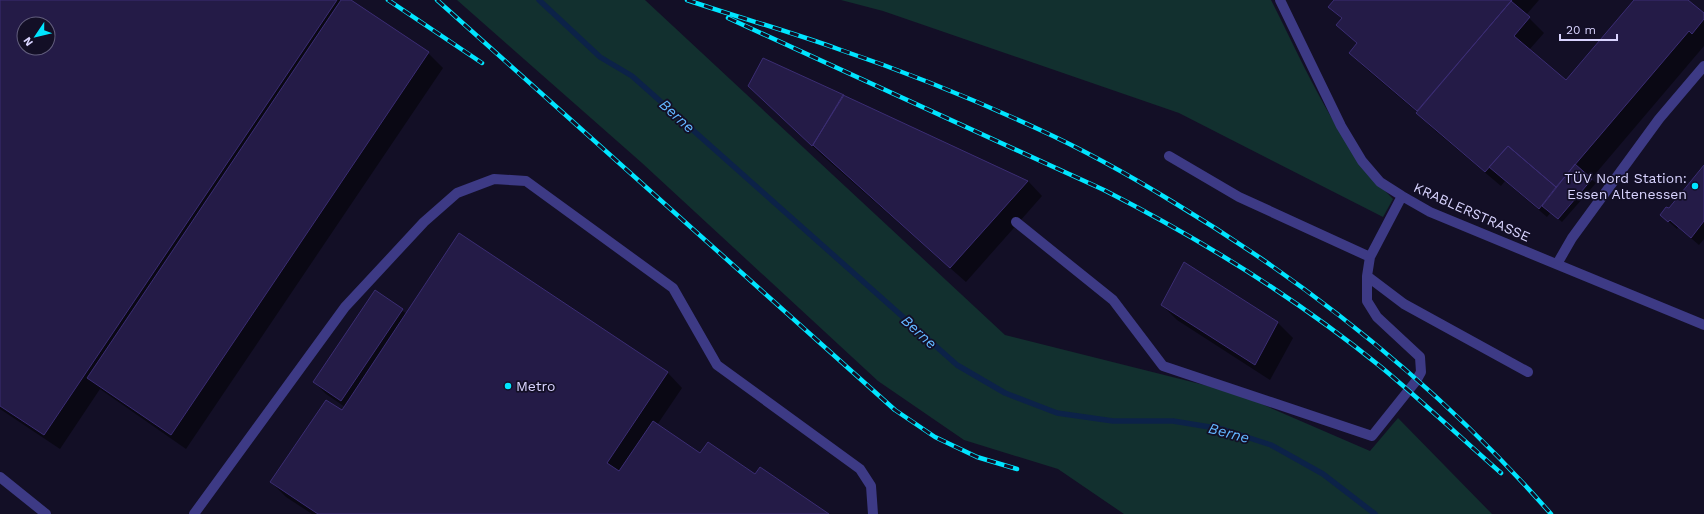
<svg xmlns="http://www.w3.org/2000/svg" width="1704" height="514" font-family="'Work Sans',sans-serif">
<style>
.green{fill:#12302f}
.shadow{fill:#0007;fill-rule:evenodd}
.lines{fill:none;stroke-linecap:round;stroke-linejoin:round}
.stream{stroke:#0c2248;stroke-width:5.5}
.building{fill:#241b47;stroke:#3b2d73;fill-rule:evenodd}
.minor{stroke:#3d3a85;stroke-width:10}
.rail-casing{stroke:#00e5ff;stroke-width:4.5}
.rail{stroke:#130f26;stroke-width:3;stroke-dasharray:9;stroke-linecap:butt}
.poi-dot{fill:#00e5ff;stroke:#130f26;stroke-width:1.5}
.labels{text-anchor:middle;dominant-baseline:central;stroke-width:3.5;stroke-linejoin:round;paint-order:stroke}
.poi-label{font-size:14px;fill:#d9d4ff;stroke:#130f26;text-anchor:end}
.street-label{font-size:14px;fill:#d9d4ff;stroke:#130f26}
.water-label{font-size:15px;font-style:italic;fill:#62b6ff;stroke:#130f26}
</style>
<rect width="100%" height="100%" fill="#130f26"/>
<path class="green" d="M457,0H645L1005,335L1236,393L1370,451L1398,418L1492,514H1124L1058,469L964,440L878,381L642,163Z
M841,0H1271C1306,69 1337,144 1393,199L1383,217L1179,113L883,11Z"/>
<path class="shadow" d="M0,0H350L428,53L443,68L186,449L100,389L60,449L0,409ZM24,24H48V48H24Z
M1336,0H1539L1526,15L1544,33L1529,50L1566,81L1635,0H1687L1704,15V46L1591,179L1596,183L1562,222L1551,212L1547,217L1505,181L1501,186L1432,128L1417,112L1365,68L1350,53L1358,44L1337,25L1342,19L1330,7Z
M761,98L1028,181L1042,196L966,282L824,157Z
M1704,167V239L1699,245L1678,227L1677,229L1661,215L1669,210Z
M460,235L668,373L682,388L657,425L701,454L755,476L827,514H312L286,497L271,482L345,407L326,394L314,382L375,292L407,314Z
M1184,263L1278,323L1293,338L1270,380L1177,320L1162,305Z"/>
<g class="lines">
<path class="stream" d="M539,0L600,57L632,76L957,365L1005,393L1057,413L1113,421H1173L1222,429L1271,445L1323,474L1375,514"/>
</g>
<path class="building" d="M0,0H337L44,435L0,406ZM24,24H48V48H24Z
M341,0H351L429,52L171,435L87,378Z
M1334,0H1512L1417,111L1349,53L1357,43L1336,25L1342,18L1328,7Z
M1634,0H1688L1704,13V19L1692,34L1689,31L1556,187L1508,146L1485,172L1416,113L1511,1L1530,17L1514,36L1566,80Z
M763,58L844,95L812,146L748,86Z
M843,95L1028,181L950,268L813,145Z
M1508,146L1556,187L1539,209L1489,167Z
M1575,164L1592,179L1558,219L1542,206Z
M1704,165V221L1691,238L1670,220L1668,222L1660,215L1666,207L1669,208Z
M459,233L668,372L607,463L619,471L653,421L700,453L708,442L755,474L760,467L829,514H318L270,482L326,400L342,410Z
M1184,262L1278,322L1255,365L1161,305Z
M375,290L403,309L341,401L313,382Z"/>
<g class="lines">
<path class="minor" d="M1280,0L1341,126L1362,161L1380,182L1402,196L1430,212L1704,325
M1169,156L1239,197L1370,257
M1016,222L1113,300L1163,366L1372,436L1416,381L1421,372L1420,357L1377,317L1367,301V276L1370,257L1402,196
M1557,264L1572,238L1659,119L1704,66
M1367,276L1404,304L1528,372
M0,477L46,514
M194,514L345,307L424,222L457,193L494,179L526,181L673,288L717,365L860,469L871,486L873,514"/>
<g class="rail-casing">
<path id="rail" d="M388,0L482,63
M437,0L895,410L935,437L977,457L1017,469
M687,0C737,17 788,31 838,49C906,72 973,99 1038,129C1084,150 1129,175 1173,202C1313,286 1443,391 1551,514
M728,18L1104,190C1202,240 1296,298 1381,367C1422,401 1461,438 1501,473"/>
</g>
<use href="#rail" class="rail"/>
</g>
<g class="poi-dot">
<circle cx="1695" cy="186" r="4"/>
<circle cx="508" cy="386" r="4"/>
</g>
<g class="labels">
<g class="poi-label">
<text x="1687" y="178">TÜV Nord Station:<tspan x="1687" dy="16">Essen Altenessen</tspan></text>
<text x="516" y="386" text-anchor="start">Metro</text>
</g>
<g class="street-label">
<text transform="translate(1472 212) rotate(24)">KRABLERSTRASSE</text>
</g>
<g class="water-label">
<text transform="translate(677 116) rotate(42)">Berne</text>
<text transform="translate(919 332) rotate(42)">Berne</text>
<text transform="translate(1229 433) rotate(15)">Berne</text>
</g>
</g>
<g transform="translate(36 36) rotate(235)"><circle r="19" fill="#130f26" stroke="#625e7d"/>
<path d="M0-3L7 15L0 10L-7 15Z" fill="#00e5ff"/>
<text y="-6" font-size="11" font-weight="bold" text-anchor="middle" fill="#d9d4ff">N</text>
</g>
<path d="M1560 34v6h57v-6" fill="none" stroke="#d9d4ff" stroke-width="2"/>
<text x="1566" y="34" font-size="12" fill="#d9d4ff" stroke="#130f26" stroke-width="3" paint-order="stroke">20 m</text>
</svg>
